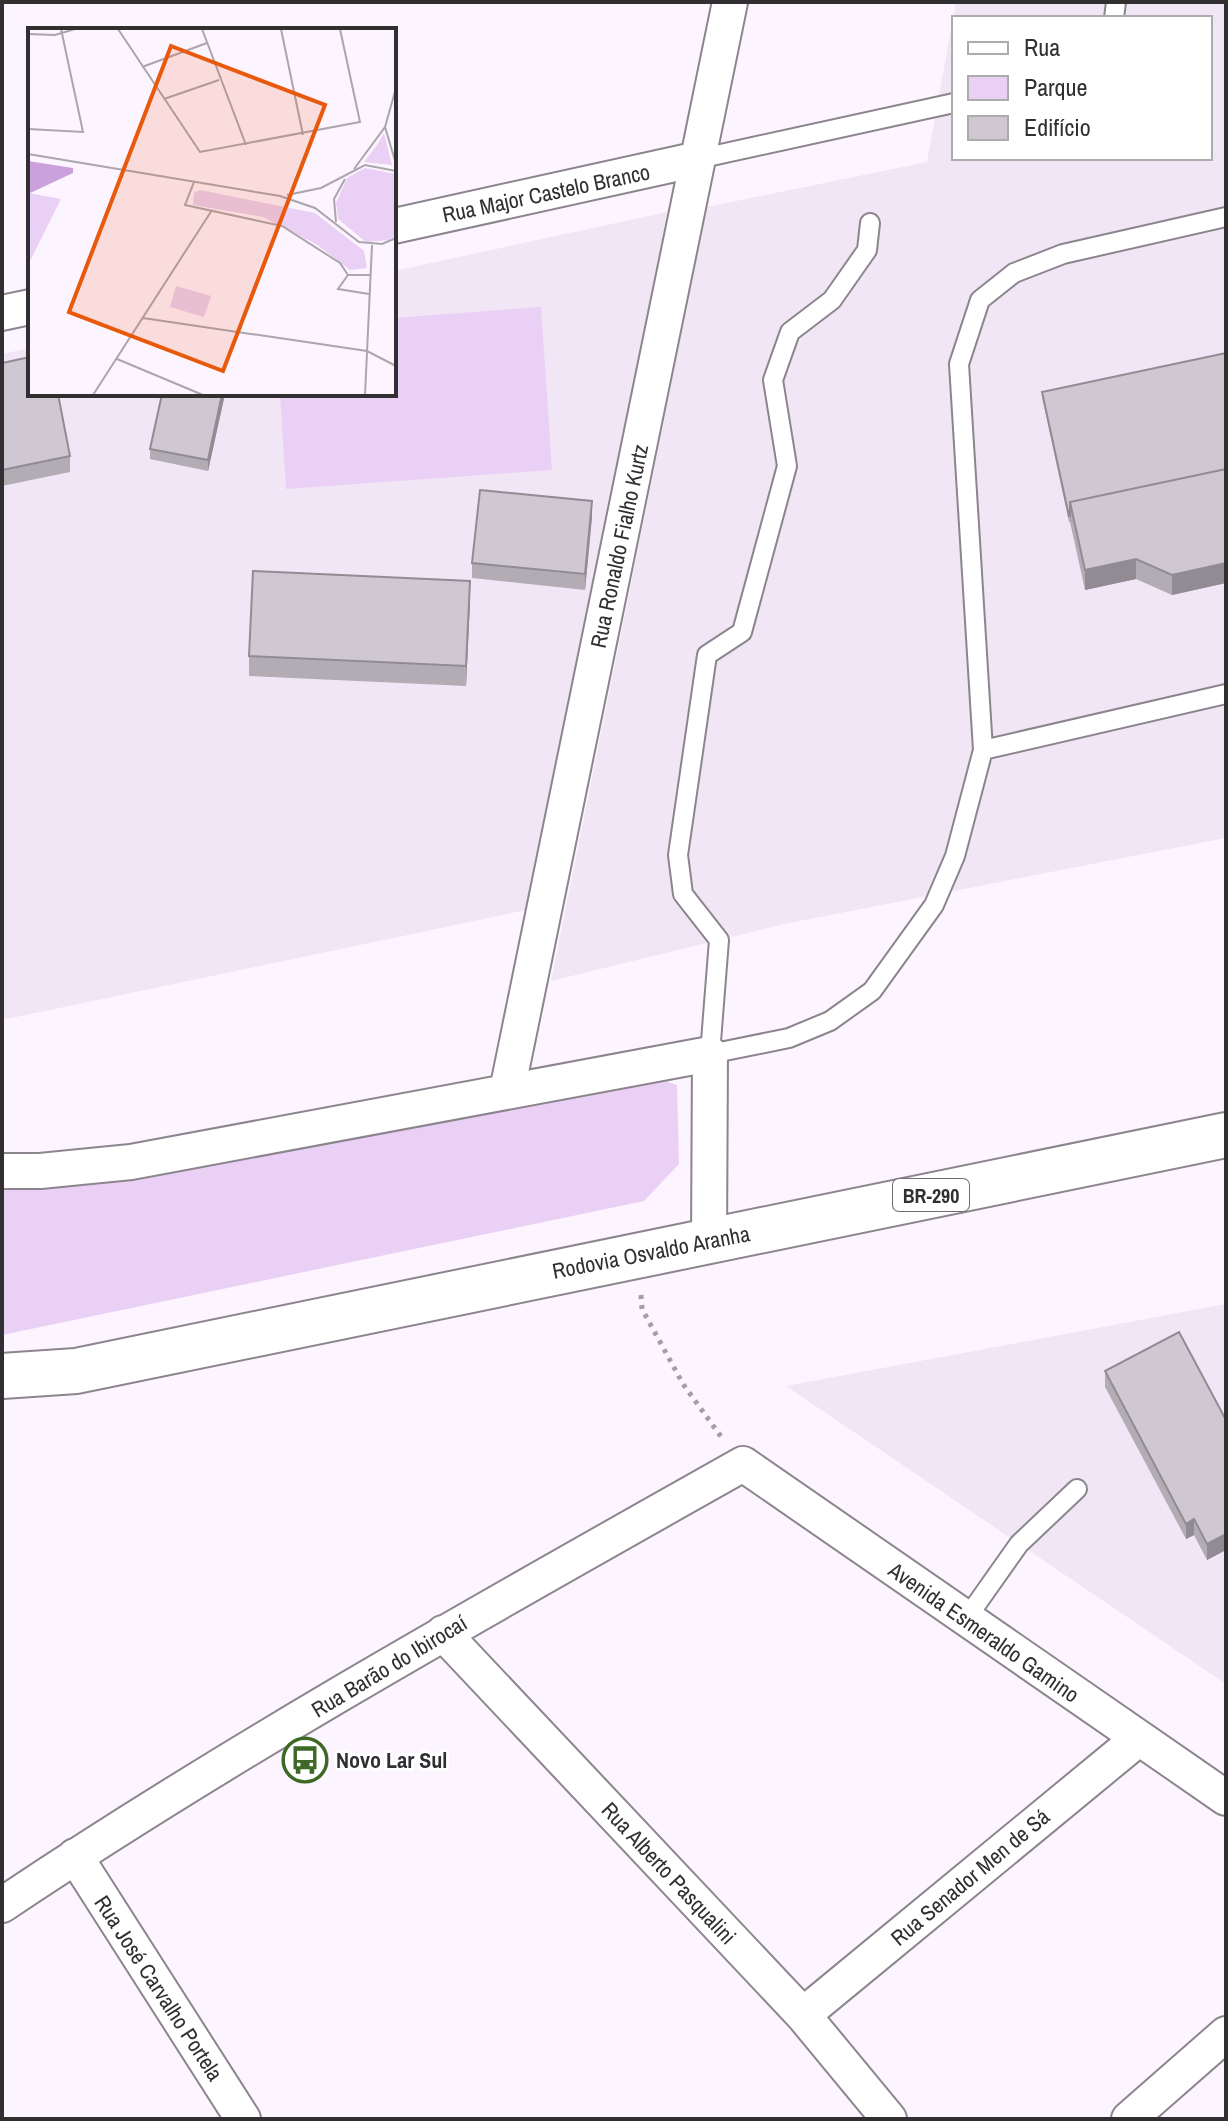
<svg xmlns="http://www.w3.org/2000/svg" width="1228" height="2121" font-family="'Archivo Narrow',sans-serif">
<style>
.built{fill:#f1e6f6;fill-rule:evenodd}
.green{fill:#ead0f4}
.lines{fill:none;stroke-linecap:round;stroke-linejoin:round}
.lane-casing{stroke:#8c858e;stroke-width:22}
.street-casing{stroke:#8c858e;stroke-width:38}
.highway-casing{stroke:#8c858e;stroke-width:48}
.path{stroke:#a39da5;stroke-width:5;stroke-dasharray:4 6;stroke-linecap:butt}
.lane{stroke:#fff;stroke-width:18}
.street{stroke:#fff;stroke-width:34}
.highway{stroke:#fff;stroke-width:44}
.wall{fill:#b2acb5}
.shaded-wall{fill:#918c93}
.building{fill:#cfc8d2;stroke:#918c93;stroke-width:2}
.labels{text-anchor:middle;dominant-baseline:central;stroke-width:6;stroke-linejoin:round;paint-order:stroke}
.shield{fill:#fff;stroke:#706d70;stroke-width:2}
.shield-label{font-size:20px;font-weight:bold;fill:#322f33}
.street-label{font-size:22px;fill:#322f33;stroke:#fff}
.poi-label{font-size:22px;font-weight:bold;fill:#322f33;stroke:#fff;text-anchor:start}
.inset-road{fill:none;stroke:#aba5ad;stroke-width:2}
.view{fill:#e8590c;fill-opacity:0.15;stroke:#e8590c;stroke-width:4}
.inset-edge{fill:none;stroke:#322f33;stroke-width:4}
</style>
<rect width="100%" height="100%" fill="#fcf4ff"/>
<path class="built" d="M956,2H1226V838L789,923L551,981L707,207L927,162ZM954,18H1210V158H954Z
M667,212L536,908L2,1020V354L30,348V394H394V271Z
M1226,1304V1684L786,1386Z"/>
<path class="green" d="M541,307L552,470L286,489L280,394H394V318Z
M654,1077L677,1085L679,1164L644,1201L2,1335V1180L133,1181Z"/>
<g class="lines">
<g class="lane-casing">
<path id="lane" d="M1114,18L1116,2
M698,159L954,103
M870,223L867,250L832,300L790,332L773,380L787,466L742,632L707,655L678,855L683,894L719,940L710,1054L789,1038L830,1021L872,991L934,905L955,856L983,750L1226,694
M983,750L959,364L980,300L1014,273L1063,254L1226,217
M966,1619L1019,1544L1077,1489"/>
</g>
<g class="street-casing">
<path id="street" d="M394,226L698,159
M2,313L30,307
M507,1091L730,2
M2,1171H40L131,1162L710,1054L709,1240
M443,1633L803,2015L889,2119
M75,1856L243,2119
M2,1905C241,1745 493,1605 743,1464L1226,1798
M803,2015L1138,1739
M1129,2119L1226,2034"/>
</g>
<g class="highway-casing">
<path id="highway" d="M2,1376L76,1371L1226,1135"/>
</g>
<path class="path" d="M641,1295L642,1309L683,1384L722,1438"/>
<use href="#lane" class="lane"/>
<use href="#street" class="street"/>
<use href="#highway" class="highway"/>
</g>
<path class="wall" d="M1226,353V583L1172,595L1136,579L1085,590L1070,522H1069L1042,397V392Z
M2,363L70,456V472L2,486Z
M162,394H225L208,471L150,459V449Z
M592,517L585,590L472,578V563Z
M470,601L466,686L249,676V656Z
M1105,1371L1226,1420V1555L1224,1551L1207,1560L1194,1535L1186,1539L1105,1387Z"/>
<path class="shaded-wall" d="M222,394H225L208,471V460Z
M592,501V517L585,590V574Z
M1136,559V579L1085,590V570Z
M1226,563V583L1172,595V575Z
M470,581V601L466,686V666Z
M1194,1519V1535L1186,1539V1524Z
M1224,1535V1551L1207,1560V1544Z"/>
<path class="building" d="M1226,353V469L1070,502V516H1069L1042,392Z
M30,357V394H58L70,456L2,470V363Z
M162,394H222L208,460L150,449Z
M1226,469V563L1172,575L1136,559L1085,570L1070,502Z
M480,490L592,501L585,574L472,563Z
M253,571L470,581L466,666L249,656Z
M1179,1332L1226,1420V1539L1224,1535L1207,1544L1194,1519L1186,1524L1105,1371Z"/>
<defs>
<g id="bus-ring" transform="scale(2.3)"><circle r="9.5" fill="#fff" stroke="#3d6825" stroke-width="1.5"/><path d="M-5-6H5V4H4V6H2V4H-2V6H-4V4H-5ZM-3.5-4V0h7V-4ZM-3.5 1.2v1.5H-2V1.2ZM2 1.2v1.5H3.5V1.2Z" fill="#3d6825"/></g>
</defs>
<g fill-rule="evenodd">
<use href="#bus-ring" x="305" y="1760"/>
</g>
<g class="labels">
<rect class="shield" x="893" y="1179" width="76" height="32" rx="6"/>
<g class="shield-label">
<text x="931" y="1195">BR-290</text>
</g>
<g class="street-label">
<text transform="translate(546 193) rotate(-12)">Rua Major Castelo Branco</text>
<text transform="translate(619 546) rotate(-78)">Rua Ronaldo Fialho Kurtz</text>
<text transform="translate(651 1252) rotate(-11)">Rodovia Osvaldo Aranha</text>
<text transform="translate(984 1632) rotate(35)">Avenida Esmeraldo Gamino</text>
<text transform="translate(389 1666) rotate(-31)">Rua Barão do Ibirocaí</text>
<text transform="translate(669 1873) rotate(47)">Rua Alberto Pasqualini</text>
<text transform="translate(970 1877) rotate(-40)">Rua Senador Men de Sá</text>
<text transform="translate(159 1988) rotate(57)">Rua José Carvalho Portela</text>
</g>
<g class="poi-label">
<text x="336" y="1760">Novo Lar Sul</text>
</g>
</g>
<g transform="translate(28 28)">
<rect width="368" height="368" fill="#fcf4ff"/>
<path d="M356,105L364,137L336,134L349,117ZM337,140L368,146V208L360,212L338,214L310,191L308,175L319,150ZM172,162L287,185L336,223L339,240L322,242L288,216L235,189L165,177L166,165ZM0,165L33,171L0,237ZM148,258L183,268L176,289L142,279Z" fill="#ead0f4"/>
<path d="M0,133L45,140V145L0,166Z" fill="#caa1db"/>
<path class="inset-road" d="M90,1L172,124L332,94L312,1M174,1L218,117M253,1L275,107M0,6L27,7L47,1M114,39L179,15M136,71L191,52M357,99L368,136M0,101L55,104L33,1M0,126L252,168L287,180L331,214L354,216L368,210M326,141L357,99L368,60M166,154L157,177L254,198L312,235L320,247M259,167L293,160L337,137L368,143M308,194L306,171L317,151M341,266L310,261L320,247H342M115,290L339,323L368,338M89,331L175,367M65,367L184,182M337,367L344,217"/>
<path class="view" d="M143,18L297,77L195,343L41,284Z"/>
<rect width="368" height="368" class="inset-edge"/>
</g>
<rect width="1228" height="2121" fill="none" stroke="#322f33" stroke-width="8"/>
<rect x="952" y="16" width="260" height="144" fill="#ffffff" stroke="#adacad" stroke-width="2"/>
<rect x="968" y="42" width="40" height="12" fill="#ffffff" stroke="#adacad" stroke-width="2"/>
<text x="1024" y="56" font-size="24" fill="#322f33">Rua</text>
<rect x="968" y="76" width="40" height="24" fill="#ead0f4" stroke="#adacad" stroke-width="2"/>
<text x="1024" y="96" font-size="24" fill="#322f33">Parque</text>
<rect x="968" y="116" width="40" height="24" fill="#cfc8d2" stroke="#adacad" stroke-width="2"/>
<text x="1024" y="136" font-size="24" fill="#322f33">Edifício</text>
</svg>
